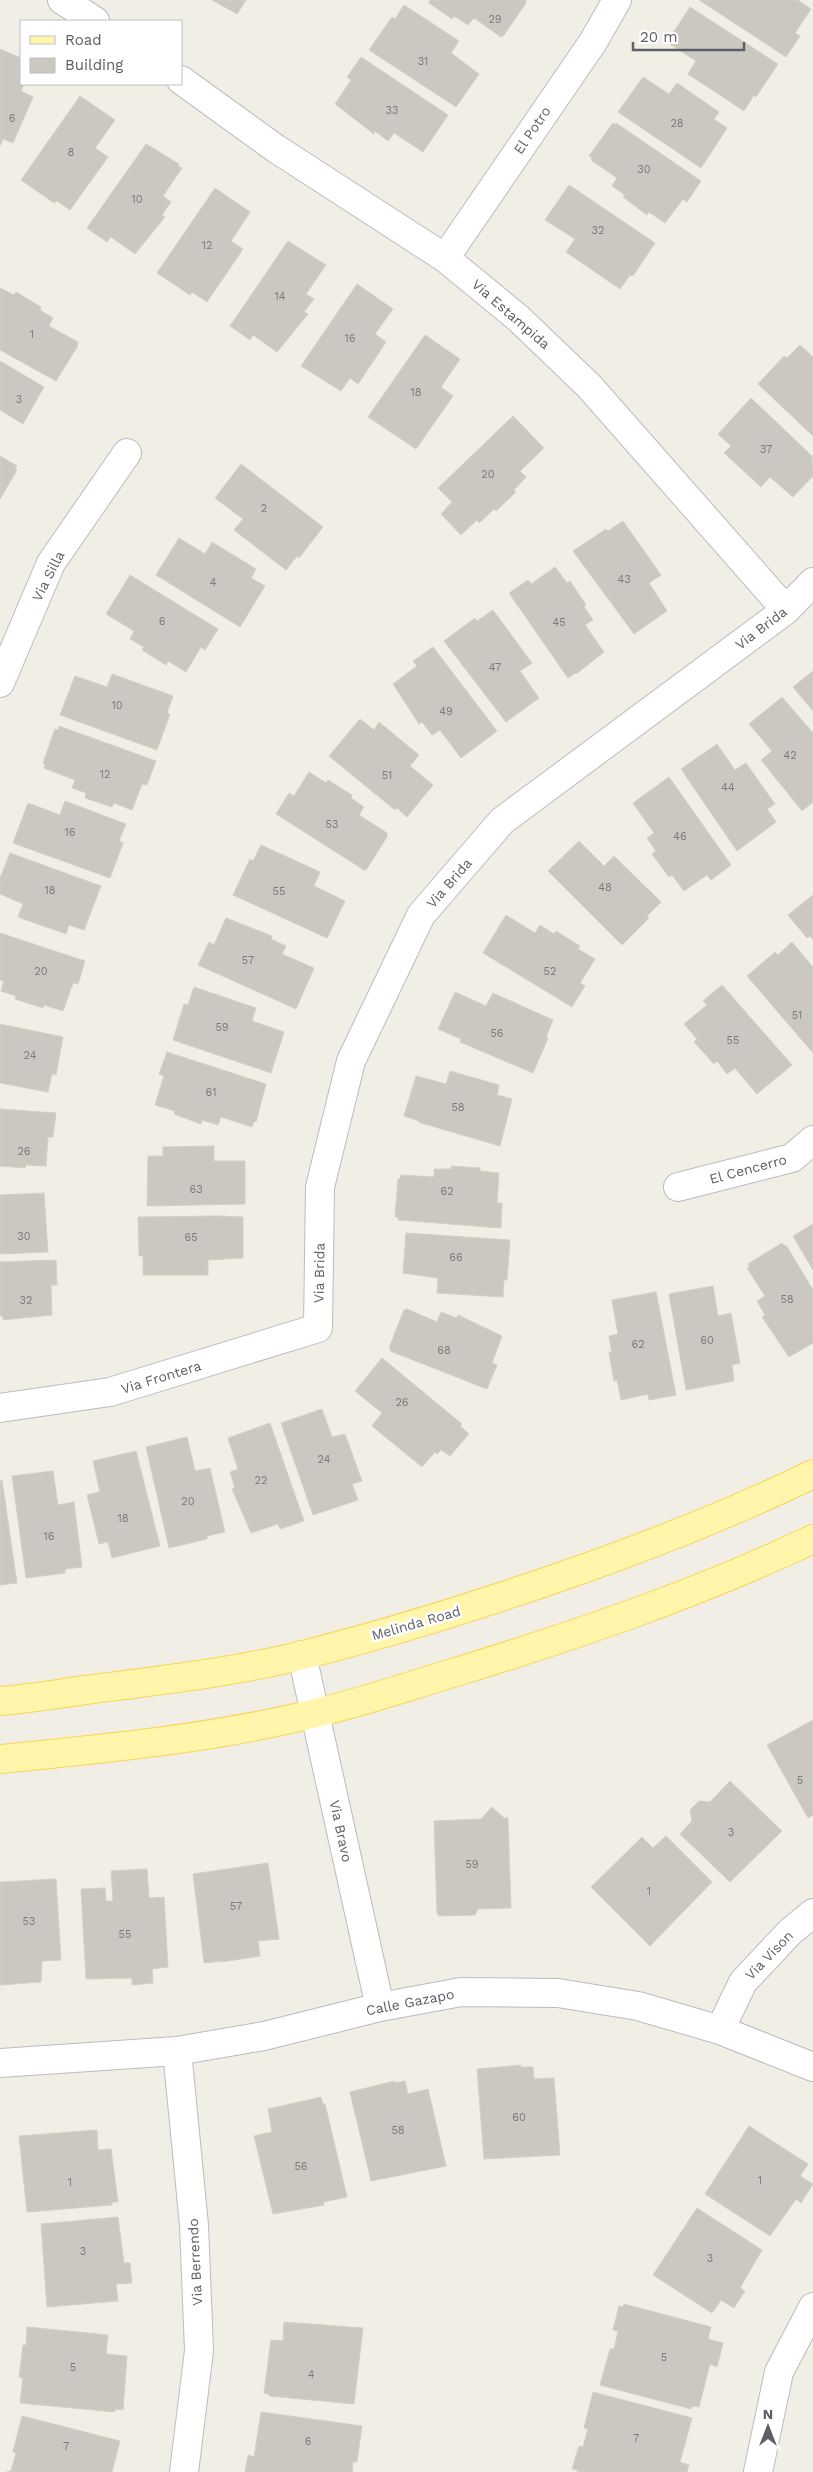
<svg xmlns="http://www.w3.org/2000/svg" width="813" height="2472" font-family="'Work Sans',sans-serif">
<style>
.building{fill:#cbc8c2;stroke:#d5d0c3}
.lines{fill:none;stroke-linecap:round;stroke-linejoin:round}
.minor-casing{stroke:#b9bcc1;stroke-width:30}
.major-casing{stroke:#fbd453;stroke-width:30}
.minor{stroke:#fff;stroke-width:28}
.major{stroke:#fff6ab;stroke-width:28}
.labels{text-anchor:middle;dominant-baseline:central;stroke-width:5;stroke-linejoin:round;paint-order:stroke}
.number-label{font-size:11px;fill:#787a7d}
.street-label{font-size:14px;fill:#5c6066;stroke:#fff}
</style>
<rect width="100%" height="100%" fill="#f0eee5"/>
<path class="building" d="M212,0H246L237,14Z
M430,0H526V3L504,35L501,37L474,18L468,25L454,16L452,19L429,3Z
M699,0H798L811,9L795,33L800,36L786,57Z
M404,5L459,41L451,53L479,74L456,107L369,50L392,17L395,19Z
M690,7L778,64L756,97L754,95L744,111L688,74L696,61L667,42Z
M0,49L21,58V84H24L21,91L33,97L13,143L3,139L0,146Z
M361,57L448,115L423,152L394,133L388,141L375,131L374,134L335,104L351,80L347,77Z
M643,77L669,94L677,83L719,112L714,119L727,128L701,168L618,112Z
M80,96L115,120L95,148L108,157L70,210L57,201L54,203L21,180Z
M613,123L615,125L616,123L701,181L687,202L683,199L665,223L649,212L647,215L623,197L625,195L612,186L617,178L591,160L592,157L589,156Z
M146,144L179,164L178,166L182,168L163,196L171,202L162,215L165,217L135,254L111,237L107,242L87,228Z
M569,185L655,243L633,276L630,275L620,289L566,252L575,239L545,220Z
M215,188L250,212L231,241L243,249L207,302L192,292L190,295L157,273Z
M288,241L326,265L306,294L314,299L304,312L308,314L277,352L253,335L250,340L230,326Z
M357,284L393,309L375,334L386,342L358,384L350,378L341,391L301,366Z
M0,288L14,295L16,292L41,307L40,310L53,318L49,326L78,342L77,347L56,381L0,350Z
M425,335L460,359L441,387L453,396L416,449L368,417Z
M800,345L813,357V436L758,384L784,356L787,358Z
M0,361L44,387L23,424L0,410Z
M751,398L812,456L813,476L793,497L770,477L761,487L724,453L731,446L718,434Z
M513,416L544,448L520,471L526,477L514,490L516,492L496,511L494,509L479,523L477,520L461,535L441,514L452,502L438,488Z
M0,456L17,466L15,469L17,470L0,499Z
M241,464L323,527L299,558L297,556L286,570L234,530L243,519L215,498Z
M623,521L661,575L649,583L667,611L634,634L573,551L606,529L608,531Z
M179,538L205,554L212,542L256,569L251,578L265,586L240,627L156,575Z
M555,567L567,583L570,581L586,605L584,607L593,620L585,625L604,652L576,674L575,673L568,678L509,593L528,580L531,584Z
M130,575L218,629L205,650L201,647L186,672L168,661L166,665L142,650L144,647L130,639L134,631L106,614Z
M493,610L532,663L520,671L539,698L506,722L444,641L475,618L477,621Z
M433,647L497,731L461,758L440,730L432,735L422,722L419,724L393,684L417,666L413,661Z
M813,671V711L793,687Z
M112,674L173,696L167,713L170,714L157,750L60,715L75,676L107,687Z
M782,697L813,733V802L802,811L761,760L772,751L749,724Z
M360,719L374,730L379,722L419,755L410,766L433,785L407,817L397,808L395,810L329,756Z
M59,726L156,761L147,785L142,784L132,810L114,803L112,807L85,798L86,793L72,788L75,780L44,768L45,764L43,763L55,729L58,730Z
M717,744L735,770L746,763L775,804L767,809L776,822L737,851L681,769Z
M309,772L326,783L328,780L352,795L351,798L364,807L359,815L387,833V837L366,870H364L276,814L289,793L294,796Z
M669,777L731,865L711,880L707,875L684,891L672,875L669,877L652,854L656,851L647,838L654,833L633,803Z
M65,801L126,824L119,841L123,843L110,878L13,843L28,803L60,815Z
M579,841L604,866L614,856L661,902L647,916L649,918L622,945L548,871Z
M261,845L320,872L314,886L345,901L327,938L233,895L250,859L253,861Z
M10,853L101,886L84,930L69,925L66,934L18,917L23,904L0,894V878Z
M813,895V939L810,936L807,938L788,915Z
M506,915L535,933L540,925L554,934L556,931L580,946L578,949L595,959L580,983L585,986L572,1007L483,953Z
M226,918L272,936L271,939L286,946L282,954L314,968L296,1009L198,965L209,942L214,945Z
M0,933L85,961L78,984L73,983L63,1011L44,1005L43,1008L15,999L16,996L1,991L4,981L0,980Z
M792,942L813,967V1053L747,976L775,952L778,955Z
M722,985L792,1065L757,1094L735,1068L727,1074L717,1061L714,1064L694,1042L697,1039L684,1024L707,1005L703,1001Z
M194,987L256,1008L252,1021L284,1032L271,1073L173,1040L184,1004L188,1005Z
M455,992L486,1006L493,993L553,1020L546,1037L548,1038L533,1073L460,1042L461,1039L438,1029Z
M0,1024L63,1037L56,1075L52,1074L48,1092L0,1083Z
M167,1052L266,1084L256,1122L254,1121L252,1127L221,1117L218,1125L202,1120L201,1124L174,1114L175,1111L155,1105L164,1076L159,1074Z
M450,1071L499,1085L497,1095L512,1099L500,1146L418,1122L419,1121L404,1116L416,1076L446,1084Z
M0,1109L56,1113L53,1137H48L46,1166L26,1165L25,1168L0,1166Z
M214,1146V1161H245V1204L147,1206L148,1156H163V1147Z
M451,1166L480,1168V1171L499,1173L497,1203H502L501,1228L398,1220V1217H395L398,1179H400L401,1175L434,1177V1169H451Z
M44,1193L48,1252L0,1254V1195Z
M218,1216L243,1217V1258L208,1260V1275H143V1256H139L138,1217Z
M813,1224V1270L793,1236Z
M406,1233L510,1240L507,1280H504L503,1297L437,1293L438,1278L403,1273Z
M782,1243L784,1246L786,1245L813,1290V1343L789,1357L762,1317L765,1315L757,1301L765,1296L747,1268L750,1266L748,1264Z
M56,1260L57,1285H51L52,1315L3,1320V1316H0V1262Z
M713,1286L718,1316L731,1313L740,1363L732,1365L734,1381L686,1390L669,1294Z
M656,1292L676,1395L649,1400L648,1394L621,1400L617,1380L614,1381L609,1352H612L609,1336L618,1334L612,1300Z
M407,1309L437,1322L441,1312L457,1318L458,1315L502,1336L492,1363L497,1365L487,1389L390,1351L391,1349L389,1348L404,1310Z
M382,1358L462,1424L460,1426L469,1434L450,1456L441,1450L437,1454L435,1452L422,1467L372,1426L382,1413L355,1391Z
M322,1409L332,1437L345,1434L362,1481L352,1484L358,1500L313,1515L281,1423Z
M270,1423L304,1521L280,1529L278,1524L251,1533L232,1489L235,1488L230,1472L238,1469L228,1438Z
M187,1437L195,1471L210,1468L225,1532L207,1536V1539L169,1548L146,1447Z
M136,1451L160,1546L112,1558L108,1542L99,1544L87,1495L100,1492L93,1461Z
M53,1471L58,1505L74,1502L82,1567L65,1569V1573L26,1578L12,1476Z
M2,1480L17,1583L0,1585V1481Z
M813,1720V1815L808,1818L767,1745Z
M730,1781L782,1831L730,1882L680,1834L692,1821L690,1810L699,1801L710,1802Z
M492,1807L504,1818H508L511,1908L478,1909L475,1915L439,1916L437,1913L434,1821L481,1819Z
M666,1836L712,1882L650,1946L591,1887L642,1837L653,1848Z
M268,1863L279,1939L258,1941L260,1956L222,1962V1961L204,1963L193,1874Z
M147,1869L149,1898L164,1897L168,1967L152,1969L153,1983L132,1985V1978L86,1979L81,1889L105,1888L106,1901H113L111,1871Z
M56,1879L61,1960L42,1961L41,1982L0,1985V1882Z
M521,2065V2067H533L534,2079L554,2078L560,2155L484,2159L477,2069Z
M395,2081V2083L405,2081L408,2094L428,2089L446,2166L371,2181L350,2092Z
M321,2097L323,2104H325L347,2197L323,2202L324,2205L273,2214L254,2136L272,2132L268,2109Z
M749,2126L808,2164L800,2176L813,2184L801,2203L796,2199L770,2236L705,2194Z
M97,2130L98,2150L111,2149L118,2202H112V2205L27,2212L19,2136Z
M697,2208L762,2250L740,2288L745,2291L734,2308L721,2300L712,2313L653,2275Z
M118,2217L124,2263H130L132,2283L116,2284L118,2301L47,2307L41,2224Z
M624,2304L711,2327L708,2339L723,2343L717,2367L710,2364L699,2407L692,2406L691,2409L600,2385L610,2349H614L618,2331L613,2330L619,2306L623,2307Z
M284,2322L363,2328L354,2404L269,2396V2394L264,2393L271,2340L283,2341Z
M27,2327L108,2335L106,2354L127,2356L123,2410L115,2409V2412L20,2403L23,2378L19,2377L23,2345H26Z
M593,2392L692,2418L680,2462L689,2465L687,2472H577L578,2470L572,2469L579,2446L583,2447L588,2429L584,2428Z
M261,2412L362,2426L357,2462H353L352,2472H245L248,2455L254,2457Z
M22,2416L120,2441L112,2472H6L11,2471L16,2453L13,2452Z"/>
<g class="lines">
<g class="minor-casing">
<path id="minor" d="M62,0L95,21
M181,80L275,148L445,258L518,318L589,386L786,610
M445,258L593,42L617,0
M0,683L51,563L127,453
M678,1187L792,1158L813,1140
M0,1408L110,1392L318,1328L320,1187L351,1061L421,915L502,821L786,610L813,582
M302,1655L380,2007
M720,2030L743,1982L790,1932L813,1913
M177,2051L194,2225L199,2351L184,2472
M0,2063L177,2051L264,2036L380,2007L461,1992L558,1993L638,2006L720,2030L813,2067
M758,2472L779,2372L813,2307"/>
</g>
<g class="major-casing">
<path id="major" d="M0,1701C31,1699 62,1693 93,1689C163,1680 235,1672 303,1655C390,1633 476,1606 560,1577C646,1547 731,1514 813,1474
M0,1759C103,1749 216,1738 316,1713C360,1703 403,1688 446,1675C571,1637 695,1595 813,1539"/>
</g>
<use href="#minor" class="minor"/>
<use href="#major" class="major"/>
</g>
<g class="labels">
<g class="number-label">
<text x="495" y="19">29</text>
<text x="423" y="61">31</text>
<text x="392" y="110">33</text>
<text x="12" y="118">6</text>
<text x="677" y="123">28</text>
<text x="71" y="152">8</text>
<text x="644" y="169">30</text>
<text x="137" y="199">10</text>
<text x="598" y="230">32</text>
<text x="207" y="245">12</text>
<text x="280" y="296">14</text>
<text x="32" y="334">1</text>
<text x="350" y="338">16</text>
<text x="416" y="392">18</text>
<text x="19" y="399">3</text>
<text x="766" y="449">37</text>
<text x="488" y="474">20</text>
<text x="264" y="508">2</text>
<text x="624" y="579">43</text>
<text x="213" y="582">4</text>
<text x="162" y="621">6</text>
<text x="559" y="622">45</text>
<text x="495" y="667">47</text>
<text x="117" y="705">10</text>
<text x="446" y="711">49</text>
<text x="790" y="755">42</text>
<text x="105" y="774">12</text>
<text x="387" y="775">51</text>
<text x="728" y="787">44</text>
<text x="332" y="824">53</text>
<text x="70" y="832">16</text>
<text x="680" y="836">46</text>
<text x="605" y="887">48</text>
<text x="50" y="890">18</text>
<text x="279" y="891">55</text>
<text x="248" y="960">57</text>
<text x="41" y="971">20</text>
<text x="550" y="971">52</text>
<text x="797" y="1015">51</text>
<text x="222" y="1027">59</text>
<text x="497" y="1033">56</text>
<text x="733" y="1040">55</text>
<text x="30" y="1055">24</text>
<text x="211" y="1092">61</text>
<text x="458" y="1107">58</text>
<text x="24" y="1151">26</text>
<text x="196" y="1189">63</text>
<text x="447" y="1191">62</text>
<text x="24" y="1236">30</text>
<text x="191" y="1237">65</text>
<text x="456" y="1257">66</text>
<text x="787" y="1299">58</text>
<text x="26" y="1300">32</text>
<text x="707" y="1340">60</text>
<text x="638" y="1344">62</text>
<text x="444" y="1350">68</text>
<text x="402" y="1402">26</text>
<text x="324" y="1459">24</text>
<text x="261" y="1480">22</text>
<text x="188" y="1501">20</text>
<text x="123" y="1518">18</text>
<text x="49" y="1536">16</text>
<text x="800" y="1780">5</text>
<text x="731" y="1832">3</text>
<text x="472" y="1864">59</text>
<text x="649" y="1891">1</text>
<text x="236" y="1906">57</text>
<text x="29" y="1921">53</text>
<text x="125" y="1934">55</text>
<text x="519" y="2117">60</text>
<text x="398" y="2130">58</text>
<text x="301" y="2166">56</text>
<text x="760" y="2180">1</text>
<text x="70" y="2182">1</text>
<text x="83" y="2251">3</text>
<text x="710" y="2258">3</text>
<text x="664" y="2357">5</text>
<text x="73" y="2367">5</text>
<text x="311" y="2374">4</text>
<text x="636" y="2438">7</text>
<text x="308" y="2441">6</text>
<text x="66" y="2446">7</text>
</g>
<g class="street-label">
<text transform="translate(532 130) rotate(-56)">El Potro</text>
<text transform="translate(511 314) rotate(41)">Via Estampida</text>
<text transform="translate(48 576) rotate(-63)">Via Silla</text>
<text transform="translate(761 628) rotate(-37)">Via Brida</text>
<text transform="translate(449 883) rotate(-49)">Via Brida</text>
<text transform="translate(748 1169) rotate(-15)">El Cencerro</text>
<text transform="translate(319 1273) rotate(-89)">Via Brida</text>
<text transform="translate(161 1377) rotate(-17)">Via Frontera</text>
<text transform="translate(416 1623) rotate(-16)">Melinda Road</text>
<text transform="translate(341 1831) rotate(78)">Via Bravo</text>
<text transform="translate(769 1955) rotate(-46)">Via Vison</text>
<text transform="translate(410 2002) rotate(-11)">Calle Gazapo</text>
<text transform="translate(195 2262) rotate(-93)">Via Berrendo</text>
</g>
</g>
<rect x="20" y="20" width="162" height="65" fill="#ffffff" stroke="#bebfc2"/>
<rect x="30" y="36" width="25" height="8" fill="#fff6ab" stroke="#bebfc2"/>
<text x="65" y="45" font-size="15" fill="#5c6066">Road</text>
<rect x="30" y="58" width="25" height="15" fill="#cbc8c2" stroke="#bebfc2"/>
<text x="65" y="70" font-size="15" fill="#5c6066">Building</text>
<g transform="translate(768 2427)" stroke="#ffffff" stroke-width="4" paint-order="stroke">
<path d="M0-4L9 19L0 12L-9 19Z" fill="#5c6066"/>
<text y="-8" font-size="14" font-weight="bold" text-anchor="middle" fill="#5c6066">N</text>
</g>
<path d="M633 42v8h111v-8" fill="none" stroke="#5c6066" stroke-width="2.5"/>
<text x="640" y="42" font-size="15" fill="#5c6066" stroke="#ffffff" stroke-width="4" paint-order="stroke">20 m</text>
</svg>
